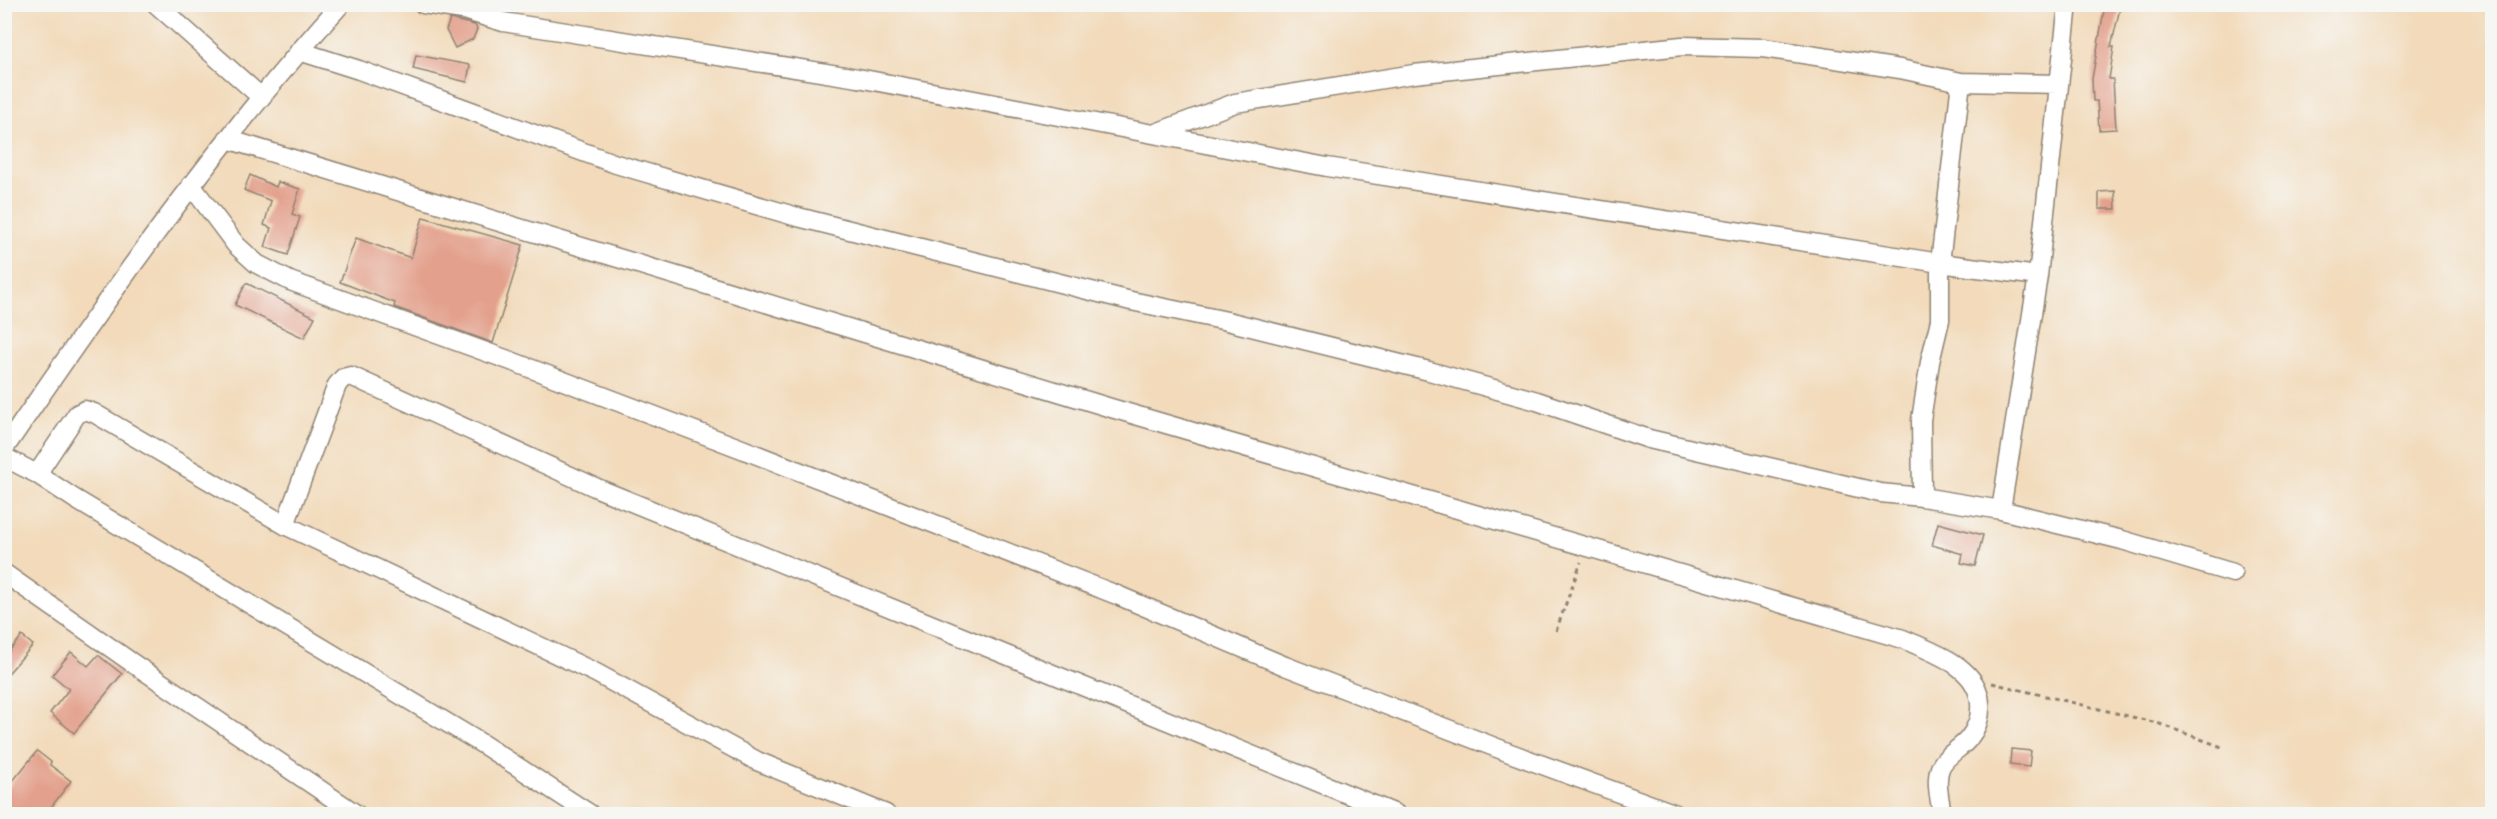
<svg xmlns="http://www.w3.org/2000/svg" width="2497" height="819" font-family="'Patrick Hand',sans-serif">
<style>
.building{fill:#e3a08c}
.lines{fill:none;stroke-linecap:round;stroke-linejoin:round}
.minor-casing{stroke:#8e8272;stroke-width:21}
.path{stroke:#8e8272;stroke-width:3;stroke-dasharray:4.5 4.5;stroke-linecap:butt}
.minor{stroke:#fff;stroke-width:18}
</style>
<rect width="100%" height="100%" fill="#f6f6f2"/>
<filter id="ink" filterUnits="userSpaceOnUse"><feTurbulence type="fractalNoise" baseFrequency=".0167" numOctaves="2"/><feDisplacementMap in="SourceGraphic" scale="12" xChannelSelector="R" yChannelSelector="G"/><feConvolveMatrix kernelMatrix="1 2 1 2 8 2 1 2 1" color-interpolation-filters="sRGB"/></filter>
<filter id="wash" filterUnits="userSpaceOnUse"><feTurbulence type="fractalNoise" baseFrequency=".008" numOctaves="4" result="noise"/><feDisplacementMap in="SourceGraphic" scale="24" xChannelSelector="R" yChannelSelector="G"/><feGaussianBlur stdDeviation="1.35" result="paint"/><feColorMatrix in="noise" values="0 0 0 0 0 0 0 0 0 0 0 0 0 0 0 0 0 1.4 0 .05"/><feComposite in="paint" operator="in"/></filter>
<g filter="url(#wash)">
<rect width="100%" height="100%" fill="#f2daba"/>
<g id="blocks">
<path class="building" d="M2105,4H2121L2111,47H2114L2109,79H2113L2116,129L2099,130L2097,101H2093L2092,79Z
M450,19L475,25L477,29L473,39L455,48L446,30Z
M416,55L470,65L467,82L413,69Z
M250,175L276,187L278,182L300,189L292,214L300,217L288,255L265,247L271,228L264,225L271,201L244,190Z
M2115,191L2116,209H2099V192Z
M423,217L523,245L493,343L394,307L395,303L340,282L356,238L411,258Z
M246,283L315,317L304,338L235,305Z
M1938,523L1983,535L1975,566L1961,563L1963,554L1932,545Z
M22,636L33,645L4,678V657Z
M71,652L88,666L98,655L122,674L74,733L50,713L69,689L52,675Z
M2011,749L2031,751L2029,767L2010,765Z
M37,751L51,762L50,765L71,781L46,814H4V792Z"/>
</g>
</g>
<g filter="url(#ink)">
<use href="#blocks" fill-opacity="0" stroke="#8e8272" stroke-width="1.5"/>
<g class="lines">
<g class="minor-casing">
<path id="minor" d="M156,4L261,97
M423,4L463,10L503,22L858,78L1327,167L1940,263L2038,276
M299,51L359,70L616,164L794,216L1131,301L1227,321L1429,371L1537,401L1649,439L1880,493L1922,497
M1961,82L2058,84
M1156,133L1235,103L1414,74L1682,46L1763,48L1900,69L1961,82L1940,263V320L1930,362L1921,420L1922,497L2001,510L2038,276L2068,4
M227,139L1111,408L1903,639C1932,652 1978,666 1980,703C1981,715 1977,728 1969,738C1961,749 1945,755 1940,768C1935,782 1940,800 1942,814
M191,185L236,245L257,264L290,281L511,361L742,449L1117,595L1285,666L1510,753L1676,814
M4,449C109,295 216,143 341,4
M4,457L37,474L75,499L484,745L590,814
M37,474L77,414L85,410L94,413L285,525L596,673L757,761L886,814
M2001,510L2122,540L2233,573
M285,525L337,385L343,378L351,376L597,488L1396,814
M4,573L131,662L356,814"/>
</g>
<path class="path" d="M1556,631L1581,562
M1992,683L2157,723L2222,747"/>
<use href="#minor" class="minor"/>
</g>
</g>
<rect width="2497" height="819" fill="none" stroke="#f6f6f2" stroke-width="24"/>
</svg>
